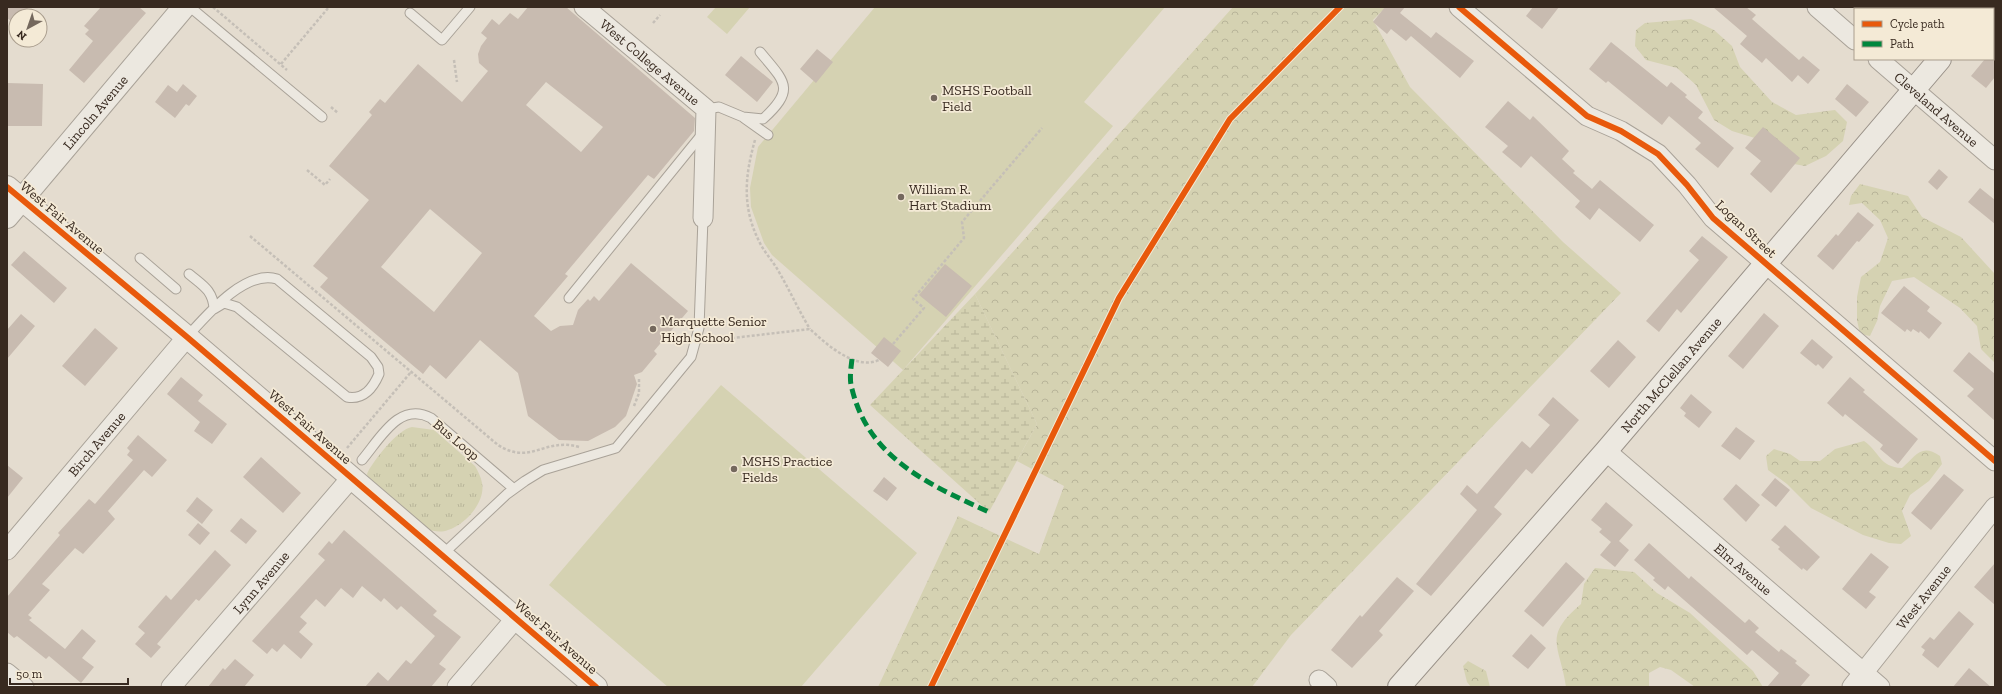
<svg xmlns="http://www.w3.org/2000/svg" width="2002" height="694" font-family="'Zilla Slab',serif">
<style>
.grass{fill:url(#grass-tufts)}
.forest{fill:url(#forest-crowns)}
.wetland{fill:url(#wetland-marsh)}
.garden{fill:#d5d2b2}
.building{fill:#c8bbb0;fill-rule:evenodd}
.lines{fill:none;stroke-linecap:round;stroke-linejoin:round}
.service-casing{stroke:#a9a298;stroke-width:11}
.minor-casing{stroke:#a9a298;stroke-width:21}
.tertiary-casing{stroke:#a9a298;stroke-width:24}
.secondary-casing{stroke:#999188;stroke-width:24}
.path{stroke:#c5bfb7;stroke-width:2.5;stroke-dasharray:3 2;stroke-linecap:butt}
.service{stroke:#ece8e0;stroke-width:9}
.minor{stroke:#ece8e0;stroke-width:19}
.tertiary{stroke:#ece8e0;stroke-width:22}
.secondary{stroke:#ece8e0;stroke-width:22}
.quiet{stroke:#00873e;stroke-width:5;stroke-dasharray:10 5;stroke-linecap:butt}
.cycleway-casing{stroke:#f4ead6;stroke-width:8}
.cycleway{stroke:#e8590c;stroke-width:6}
.poi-dot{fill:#74685d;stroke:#f4ead6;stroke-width:1.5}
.labels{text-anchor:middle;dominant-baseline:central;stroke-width:3.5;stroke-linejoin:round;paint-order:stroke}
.street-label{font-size:14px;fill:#382a20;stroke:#f4ead6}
.poi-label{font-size:14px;fill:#382a20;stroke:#f4ead6;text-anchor:start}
</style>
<defs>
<pattern id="grass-tufts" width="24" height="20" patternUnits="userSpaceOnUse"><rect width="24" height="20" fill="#d5d2b2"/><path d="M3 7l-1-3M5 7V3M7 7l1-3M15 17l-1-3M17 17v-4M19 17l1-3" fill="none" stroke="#b8b499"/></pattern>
<pattern id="forest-crowns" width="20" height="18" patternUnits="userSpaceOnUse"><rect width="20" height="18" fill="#d5d2b2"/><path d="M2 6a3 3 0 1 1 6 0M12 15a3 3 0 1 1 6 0" fill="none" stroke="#b8b499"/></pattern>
<pattern id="wetland-marsh" width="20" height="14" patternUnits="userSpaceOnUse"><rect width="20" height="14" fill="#d5d2b2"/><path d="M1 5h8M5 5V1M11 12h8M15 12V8" fill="none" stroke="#b8b499"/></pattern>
</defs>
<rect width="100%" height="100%" fill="#e4dccf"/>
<path class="grass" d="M412,427L434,430L475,466C478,471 481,477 482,483C486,502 465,525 448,530C441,533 433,531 426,529L368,479L367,474C372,462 398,429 412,427Z"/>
<path class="forest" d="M1233,7H1386L1373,20L1410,87L1563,242L1621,293L1291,635L1252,687H878L958,516L1039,554L1064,486L1017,461L1037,424L975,294Z
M1907,7H1964L1962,9H1909Z
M1691,19L1714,30L1732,46L1740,67L1772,102L1796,115L1835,110L1847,122L1843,141L1826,156L1805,166L1794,164L1758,139L1732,131L1714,120L1696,85L1677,68L1646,60L1635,46L1636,30L1645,23Z
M1860,184L1908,196L1922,217L1961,237L1994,273L1995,363L1981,349L1977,326L1960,308L1914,277L1892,281L1880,306L1877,321L1870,336L1860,334L1857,320V297L1861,277L1880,262L1888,238L1880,220L1862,203L1849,205L1851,196Z
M1864,441C1880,452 1879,467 1902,468C1916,456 1921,443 1940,456L1942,464L1929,481L1910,495L1902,511L1911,536L1901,544L1889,543L1863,535L1811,508L1787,484L1768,470L1766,456L1774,449L1790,454L1800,461H1820L1835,449Z
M1595,568L1634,572L1657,593L1690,613L1753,671L1763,687H1695L1671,670L1660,667L1649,673V687H1566C1560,645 1542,637 1581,604L1584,584Z
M1468,661L1486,671L1490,687H1471L1467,682L1463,666Z"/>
<path class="wetland" d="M975,294L1037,424L989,512L870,405Z"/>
<path class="garden" d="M716,7H750L727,34L707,17Z
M875,7H1165L1084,102L1113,126L903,370L772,255L764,243L751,207L750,188L758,147Z
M721,385L917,553L801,687H668L549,585Z"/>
<path class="building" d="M7,7H29L21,16H16L15,24L7,18Z
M101,7H139L146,13L84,83L69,70L93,41L85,34L89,30L84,26Z
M528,7H566L695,118L694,131L654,179L648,175L565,274L568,276L534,316L551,331L560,326L573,325L578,310L588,299L590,301L594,296L599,301L631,263L688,311L654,351L657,354L642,372L634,375L637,384L626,416L615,427L588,441L559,440L528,416L518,373L480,340L446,379L430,365L423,374L320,287L328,278L313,266L369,200L329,166L372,115L369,112L380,99L385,103L418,64L462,102L488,71L479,63L478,54L481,46L487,38L481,33L492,19L499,25L510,13L518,19ZM546,82L603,127L581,152L526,105ZM430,209L482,253L434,312L381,267Z
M1385,7H1405L1400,13L1431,38L1436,32L1474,61L1460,78L1411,36L1406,41L1391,29L1387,34L1373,22Z
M1533,7H1559L1542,29L1526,16Z
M1713,7H1746L1756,15L1752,19L1799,60L1803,56L1820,70L1808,84L1798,75L1792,82L1766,58L1762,63L1740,44L1747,36Z
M1611,42L1667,87L1671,82L1687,95L1685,97L1703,112L1698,118L1734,148L1718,168L1695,149L1701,143L1669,116L1662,125L1608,81L1606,83L1589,69Z
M817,49L833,62L816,83L800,69Z
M741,56L773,82L757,102L725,75Z
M1985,59H1995V77L1986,88L1971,76Z
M7,83L43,84L42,126H7Z
M183,84L197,96L189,106L186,104L175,118L155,102L168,85L177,92Z
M1847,84L1869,102L1856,117L1835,99Z
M1508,101L1530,120L1533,116L1569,151L1562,159L1575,171L1573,173L1592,189L1600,180L1654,225L1640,242L1599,208L1590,220L1575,207L1580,201L1531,156L1521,168L1502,152L1508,146L1485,127Z
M1763,127L1800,158L1771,193L1750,174L1761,161L1745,148Z
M1939,169L1948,177L1937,190L1928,182Z
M1980,188L1995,200V224L1968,202Z
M1858,212L1874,225L1859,242L1857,241L1833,270L1817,256L1836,234L1838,236Z
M1702,236L1728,257L1681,313L1677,309L1659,332L1646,321L1699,260L1689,251Z
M24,251L67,288L54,303L11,265Z
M945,264L972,286L946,317L919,295Z
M1904,286L1930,307L1927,311L1942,323L1929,339L1920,331L1919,333L1913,329L1911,332L1907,329L1905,332L1881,313Z
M1764,313L1779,326L1743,369L1728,356Z
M21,314L35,326L7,359V330Z
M95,328L118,348L85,386L62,366Z
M884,337L901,351L888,367L871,353Z
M1812,339L1833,357L1823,369L1818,364L1816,366L1800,353Z
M1618,340L1636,357L1609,388L1590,371Z
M1969,352L1995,374V421L1967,396L1974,389L1953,371Z
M181,377L203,395L198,401L227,424L212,444L194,431L200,422L167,394Z
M1850,377L1865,390L1863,392L1918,439L1898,464L1880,449L1883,445L1845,414L1843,417L1827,403Z
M1691,394L1712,412L1699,428L1684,416L1686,413L1680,408Z
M1553,397L1579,420L1532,474L1526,469L1494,507L1502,514L1431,596L1416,584L1477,510L1460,494L1467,485L1477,494L1522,441L1530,448L1550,425L1538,415Z
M1736,427L1755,441L1740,460L1721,446Z
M138,435L167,460L152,477L144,470L108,511L115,519L83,554L75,548L42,584L50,590L28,615L32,618L29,620L65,649L82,629L96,641L82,658L94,667L81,683L49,656L46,659L17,636L14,638L7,632V597L60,535L58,533L89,499L95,504L133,460L127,455L130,451L127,448Z
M261,457L301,493L283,513L243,477Z
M7,465L23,478L7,498Z
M1944,474L1964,490L1931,530L1911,513Z
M884,477L897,488L887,501L873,491Z
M1775,478L1790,490L1776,507L1761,495Z
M1736,484L1760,505L1746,522L1723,499Z
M197,497L213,510L202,524L186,511Z
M1606,502L1633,525L1619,541L1629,550L1615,567L1600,555L1611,542L1599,532L1602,529L1591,520Z
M241,518L257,531L246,544L230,531Z
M198,523L210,533L200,545L188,535Z
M1785,525L1820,557L1807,571L1803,568L1802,570L1778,549L1780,547L1771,540Z
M344,530L437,611L433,615L461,637L439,664L446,669L431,687H365L378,672L388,681L406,660L411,664L435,636L401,606L397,610L384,598L381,602L362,586L353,598L341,588L325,607L316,599L300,617L307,623L299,632L313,644L301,659L284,644L277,652L272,648L267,654L252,641L325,560L318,554L329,541L332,544Z
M1649,543L1689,579L1691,576L1745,623L1749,619L1759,628L1755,632L1779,652L1781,649L1797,661L1795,663L1810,675L1800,687H1767L1779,673L1752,650L1747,655L1668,586L1665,590L1653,580L1655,578L1634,560Z
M215,550L231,565L199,601L196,599L157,644L161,647L151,658L135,644L145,633L138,627L166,595L171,600Z
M1871,553L1889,567L1869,592L1876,597L1866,609L1842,589Z
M1566,562L1585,579L1543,627L1524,611Z
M1995,563V605L1974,587Z
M1397,577L1414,591L1379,631L1383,635L1352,668L1331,650L1360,615L1362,617Z
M1959,611L1974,624L1938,668L1922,655L1925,650L1921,647L1930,637L1934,640Z
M1531,634L1546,648L1528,669L1512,656Z
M235,659L254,675L244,687H208L223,668L225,670Z
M1969,668L1991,687H1953Z"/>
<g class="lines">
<g class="service-casing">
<path id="service" d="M190,7L322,117
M410,13L442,40L470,7
M706,109L719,107L743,117L763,119C796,89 785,82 760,52
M744,118L768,135
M140,258L176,289
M189,274C202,285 213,290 214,309
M569,298L703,133
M187,337C206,316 245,269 277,279L371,357L378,367L379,374C373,388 364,400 347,397L237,307L224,303L214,309
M362,460C380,439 399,401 431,418L514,489
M442,555L507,494L525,481L543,470L616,448L691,357L699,328L703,218"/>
</g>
<g class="minor-casing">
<g id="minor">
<path id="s1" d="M584,7L706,109L703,218"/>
<path d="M1459,7L1587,116L1621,131L1658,154L1687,185L1713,218L1995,461"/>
<path d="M1817,7L1855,40"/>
<path id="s2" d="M1878,59L1995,160"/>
<path id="s3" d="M1606,451L1880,687"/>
<path id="s4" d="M7,550L187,337"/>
<path d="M7,673L24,687"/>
<path d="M1319,680L1327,687"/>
<path id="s5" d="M171,687L351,478"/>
<path d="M457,687L516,618"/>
<path id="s6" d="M1852,687L1995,507"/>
</g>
</g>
<g class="tertiary-casing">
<g id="tertiary">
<path d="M7,187L187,337L596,687"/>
<path id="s7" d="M7,217L184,7"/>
</g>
</g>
<g class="secondary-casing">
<g id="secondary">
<path d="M1983,9L1985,7"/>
<path id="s8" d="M1399,687L1606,451L1940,59"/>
</g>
</g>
<path class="path" d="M213,7L287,70
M653,23L660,15
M454,60L457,82
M281,64L329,7
M331,107L338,113
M755,140C745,175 742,206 758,239C763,251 773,261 779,272C790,291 799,311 810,329
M307,170L325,185L330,179
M250,236L498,445C531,466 544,437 579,447
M707,341L810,329C826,344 856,371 879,360
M893,344L924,308L913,299L964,238L962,222L1042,128
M634,406L639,393V378
M347,448L411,372"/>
<use href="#service" class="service"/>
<use href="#minor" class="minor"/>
<use href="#tertiary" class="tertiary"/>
<use href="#secondary" class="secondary"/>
<path class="quiet" d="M852,359C851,368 849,380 852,389C869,459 930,485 989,512"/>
<g class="cycleway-casing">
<path id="cycleway" d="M1459,7L1587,116L1621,131L1658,154L1687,185L1713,218L1995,461
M7,187L187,337L596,687
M931,687L1119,298L1230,119L1340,7"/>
</g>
<use href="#cycleway" class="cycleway"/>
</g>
<g class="poi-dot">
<circle cx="934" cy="98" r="4"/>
<circle cx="901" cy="197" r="4"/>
<circle cx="653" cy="329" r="4"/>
<circle cx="734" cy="469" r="4"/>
</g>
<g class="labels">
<g class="street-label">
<text stroke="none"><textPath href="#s1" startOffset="86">West College Avenue</textPath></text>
<text stroke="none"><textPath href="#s2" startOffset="77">Cleveland Avenue</textPath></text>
<text stroke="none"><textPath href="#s7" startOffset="137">Lincoln Avenue</textPath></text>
<text transform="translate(62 218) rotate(40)">West Fair Avenue</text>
<text transform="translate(1746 229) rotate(43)">Logan Street</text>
<text stroke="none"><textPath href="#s8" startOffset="414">North McClellan Avenue</textPath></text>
<text transform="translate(310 427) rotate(41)">West Fair Avenue</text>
<text transform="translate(456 440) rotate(40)">Bus Loop</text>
<text stroke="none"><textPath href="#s4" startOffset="139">Birch Avenue</textPath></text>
<text stroke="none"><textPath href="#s3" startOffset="181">Elm Avenue</textPath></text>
<text stroke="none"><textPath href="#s5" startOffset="138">Lynn Avenue</textPath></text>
<text stroke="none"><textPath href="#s6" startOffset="115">West Avenue</textPath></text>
<text transform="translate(556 637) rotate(41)">West Fair Avenue</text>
</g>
<g class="poi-label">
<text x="942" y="90">MSHS Football<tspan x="942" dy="16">Field</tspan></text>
<text x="909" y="189">William R.<tspan x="909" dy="16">Hart Stadium</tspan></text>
<text x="661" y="321">Marquette Senior<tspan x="661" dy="16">High School</tspan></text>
<text x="742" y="461">MSHS Practice<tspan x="742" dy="16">Fields</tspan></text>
</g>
</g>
<rect width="2002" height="694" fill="none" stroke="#382a20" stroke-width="16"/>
<rect x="1854" y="8" width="140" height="52" fill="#f4ead6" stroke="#a99d8d"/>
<rect x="1862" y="21" width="20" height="6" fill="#e8590c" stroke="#a99d8d"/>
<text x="1890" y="28" font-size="12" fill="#382a20">Cycle path</text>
<rect x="1862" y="41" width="20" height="6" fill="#00873e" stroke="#a99d8d"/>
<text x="1890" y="48" font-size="12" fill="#382a20">Path</text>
<g transform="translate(28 28) rotate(220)"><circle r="19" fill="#f4ead6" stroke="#a99d8d"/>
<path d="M0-3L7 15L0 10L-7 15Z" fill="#74685d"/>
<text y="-6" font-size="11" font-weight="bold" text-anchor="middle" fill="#382a20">N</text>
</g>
<path d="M10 678v6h118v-6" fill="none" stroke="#382a20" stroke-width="2"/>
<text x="16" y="678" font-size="12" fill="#382a20" stroke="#f4ead6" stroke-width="3" paint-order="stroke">50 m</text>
</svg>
